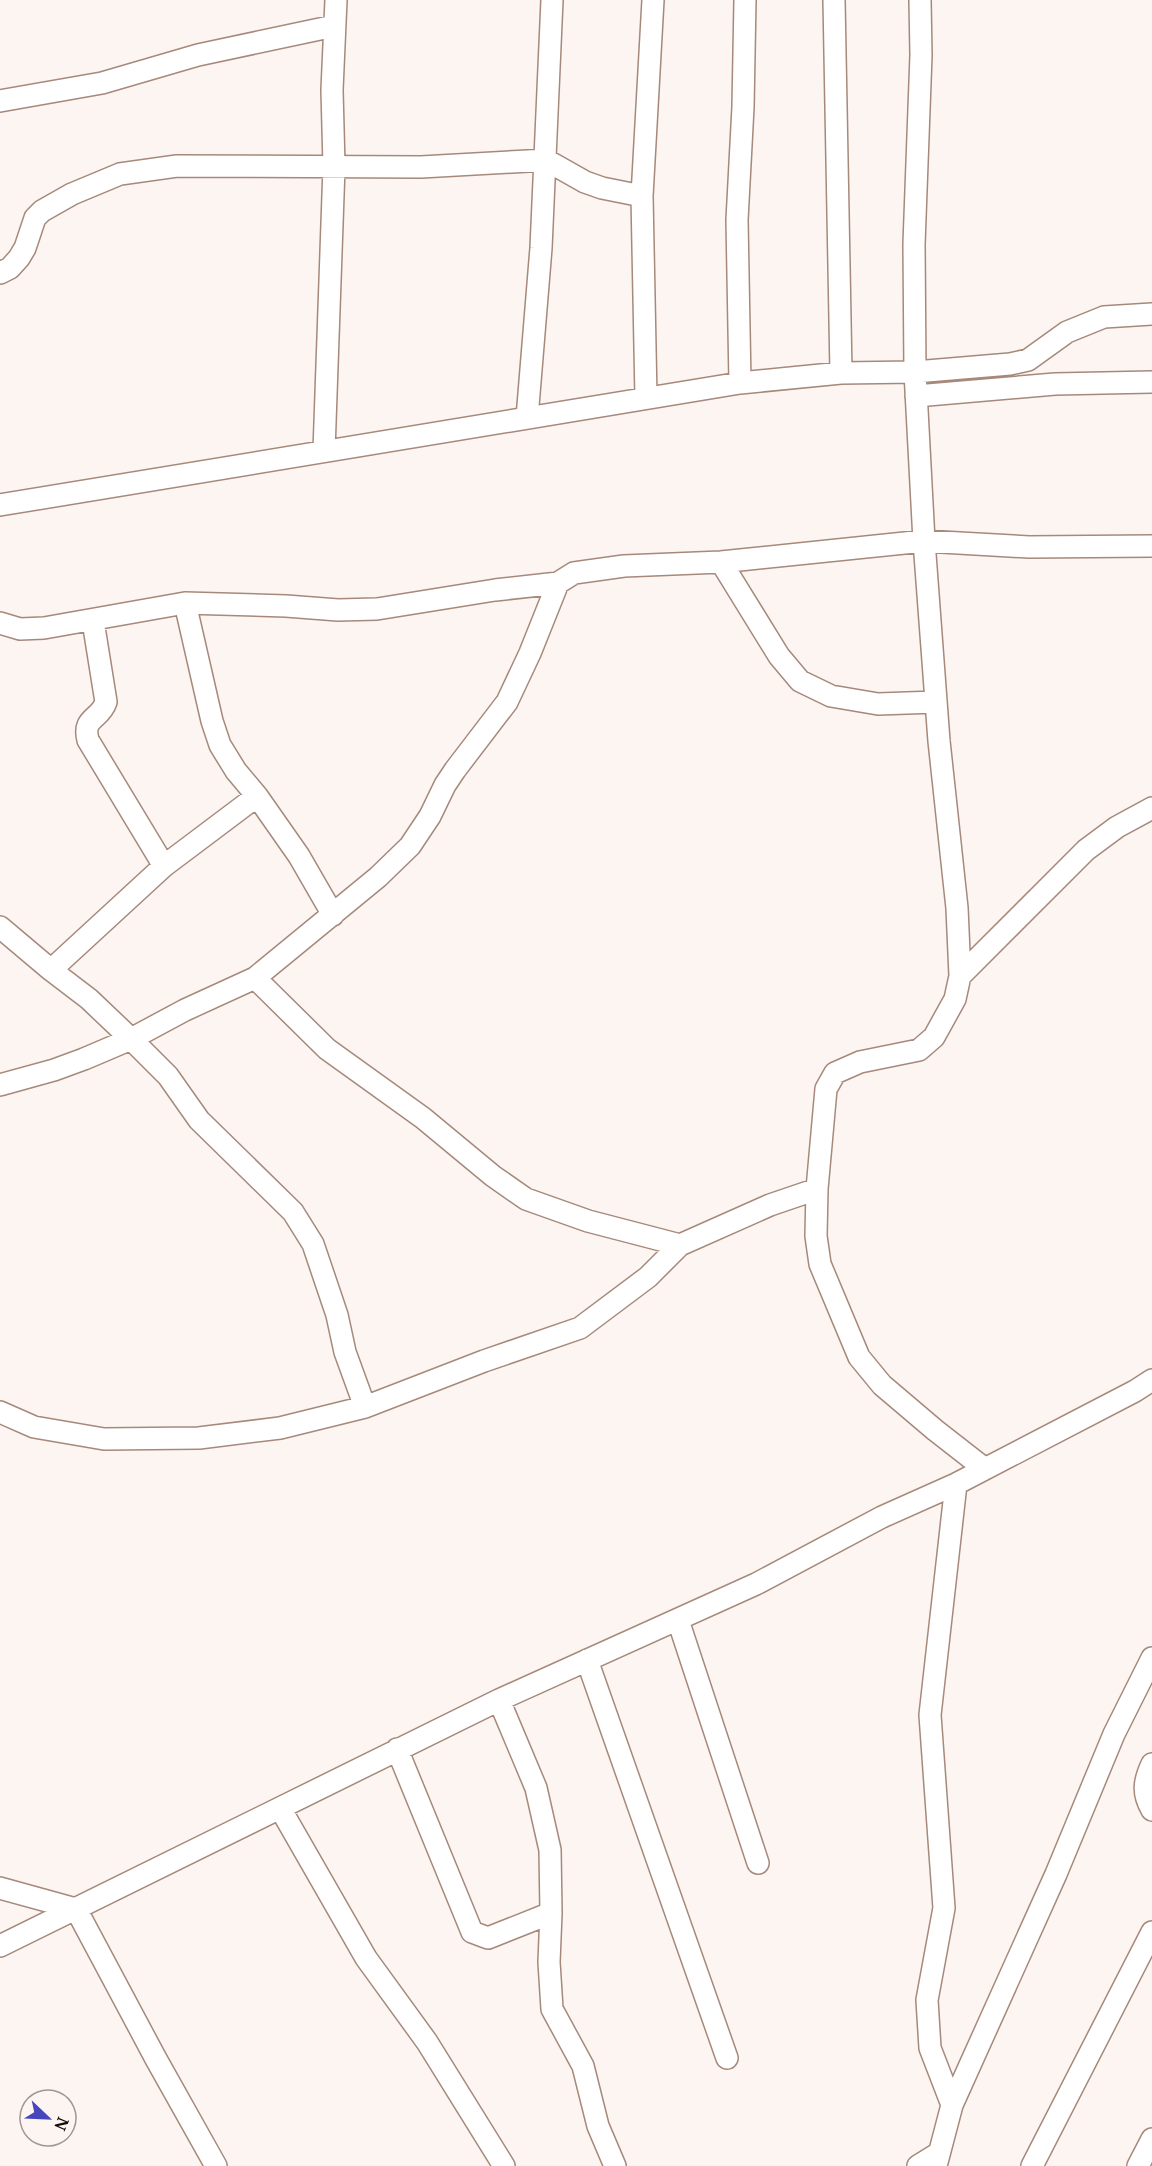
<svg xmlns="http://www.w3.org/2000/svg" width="1152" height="2166" font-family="'Noto Serif',serif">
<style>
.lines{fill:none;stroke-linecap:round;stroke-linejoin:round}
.street-casing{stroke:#a6897a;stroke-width:24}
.street{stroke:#fff;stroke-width:21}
</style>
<rect width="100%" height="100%" fill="#fcf5f2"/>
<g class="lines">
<g class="street-casing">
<path id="street" d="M834,0L841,373
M920,0L921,55L914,244L915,372L924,541L939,741L957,908L960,976L955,999L934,1037L919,1050L860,1062L835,1073L826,1089L817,1189L816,1236L820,1264L859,1357L882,1385L935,1430L985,1469
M0,101L102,83L198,55L334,26
M0,273L10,268L19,258L25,248L35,218L42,211L72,194L120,174L177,166L421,167L546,160L585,182L602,188L642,196
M740,383L737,220L743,107L745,0
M916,396L1055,384L1152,382
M646,398L642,196L653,0
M527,418L541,248L552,0
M324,451L334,167L332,90L336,0
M0,505L740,383L841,373L915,372L1010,364L1028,360L1067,332L1104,317L1152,314
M721,562L779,656L800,681L831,696L878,704L936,702
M185,603L212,721L220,745L236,771L257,796L299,856L333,915
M93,621L106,702C100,720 82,717 88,740L164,866
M0,623L20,629L44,628L185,603L286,606L338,610L377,609L495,590L558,583L574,573L624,566L721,562L924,541L1029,547L1152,546
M0,927L51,970L89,999L131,1039L168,1076L199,1120L293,1212L313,1244L337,1315L345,1352L365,1407
M51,970L164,866L257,796
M960,976L1086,850L1117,827L1152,808
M255,978L327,1049L423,1118L493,1176L526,1199L588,1221L680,1245
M0,1085L54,1070L84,1059L131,1039L185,1010L255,978L378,877L410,846L430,816L445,785L455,770L507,702L530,653L558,583
M0,1412L34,1427L104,1439L199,1438L280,1428L365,1407L484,1361L580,1328L648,1277L680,1245L770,1205L817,1189
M678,1620L758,1863
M587,1660L727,2058
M499,1700L536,1788L550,1850L551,1913L549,1962L552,2009L583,2066L598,2126L615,2166
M397,1749L472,1932L488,1938L551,1913
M1152,1764C1144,1781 1142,1793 1152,1810
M280,1808L366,1958L427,2042L504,2166
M0,1888L76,1909L156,2059L216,2166
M0,1946L499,1700L756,1584L882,1517L956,1484L1135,1391L1152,1380
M952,2105L930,2048L927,2000L944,1908L930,1715L956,1484
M918,2166L939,2153
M936,2166L952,2105L1056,1874L1114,1734L1152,1658
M1032,2166L1152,1932
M1138,2166L1152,2139"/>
</g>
<use href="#street" class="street"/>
</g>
<g transform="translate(48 2118) rotate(113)"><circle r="28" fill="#fcf5f2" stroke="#9f9793" stroke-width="1.5"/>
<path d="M0-4.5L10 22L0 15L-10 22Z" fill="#4647bd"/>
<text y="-9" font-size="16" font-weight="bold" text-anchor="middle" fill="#140a05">N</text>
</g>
</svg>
